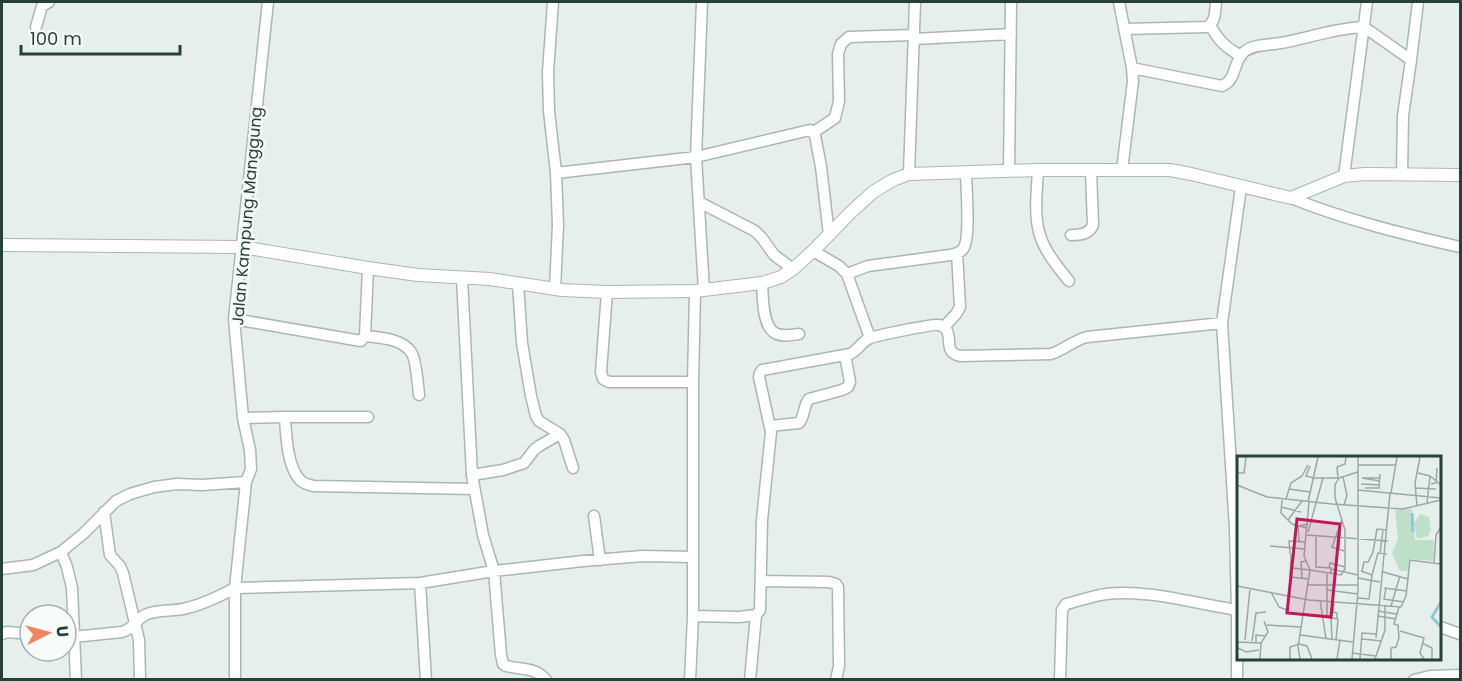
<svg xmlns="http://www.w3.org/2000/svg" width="1462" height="681" font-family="Poppins,sans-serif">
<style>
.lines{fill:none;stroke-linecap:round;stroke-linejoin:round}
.minor-casing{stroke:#a8b8b2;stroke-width:13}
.tertiary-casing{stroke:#a8b8b2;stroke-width:14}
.minor{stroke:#fff;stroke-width:10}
.tertiary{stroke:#fff;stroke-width:12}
.labels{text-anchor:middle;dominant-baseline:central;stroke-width:5;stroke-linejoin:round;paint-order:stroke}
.street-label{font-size:16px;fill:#24423a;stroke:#f7fbf9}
.inset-river{fill:none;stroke:#8ec9d4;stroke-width:3}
.inset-road{fill:none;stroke:#98aaa4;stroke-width:1.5}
.view{fill:#c2185b;fill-opacity:0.15;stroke:#c2185b;stroke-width:3}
.inset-edge{fill:none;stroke:#24423a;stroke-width:3}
</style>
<rect width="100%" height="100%" fill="#e6efeb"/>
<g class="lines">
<g class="minor-casing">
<path id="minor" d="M553,2L548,72L549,111L556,173L558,225L555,289
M702,2L696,157L704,290
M1119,2L1132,68L1133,81L1122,170
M1210,25C1219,41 1225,47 1241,56
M36,27L42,6L49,2
M1124,29L1207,27C1216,22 1215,11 1216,2
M914,39L1011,34
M1411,60L1418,2
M1132,68L1222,86C1237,80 1233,61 1244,52C1253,44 1269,45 1281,43C1309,38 1335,28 1364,27L1411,60L1403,116L1402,174
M814,132L835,118L839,101L838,54L841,44L849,37L914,35
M1038,170C1037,190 1034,213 1039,232C1044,251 1057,266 1069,281
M1009,171L1011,2
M556,173L696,157L810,130L815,135L821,167L829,235
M909,174L915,2
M1344,176L1367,2
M1291,198C1346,220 1403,234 1460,247
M699,202L755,231L762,238L774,255L793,269
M1071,235C1081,235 1089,234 1093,225L1091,170
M813,251L839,266L847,274L870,338
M847,274L868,266L950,255C955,254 960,253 963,249C971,239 966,187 966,172
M462,278L472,475L483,535L494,571L501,655L503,664L506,666C521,670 536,667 546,680
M762,283C763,296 762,326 775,333C782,337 791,335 799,334
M518,284L522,343L531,396L536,416L539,421L560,434L564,440L573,468
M607,292L601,372L603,379L609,382H693
M234,319L361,341L365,336L368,268
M944,327L956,314L960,307L957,253
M365,336C380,338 401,338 411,352C416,358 418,385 419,395
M285,417H368
M243,418L285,417C286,434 287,468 301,481C304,484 310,485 314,486L474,489
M770,426L799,423C805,416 803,406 809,399L842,390L848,387L850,382L845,355
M472,475L503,470L524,463L534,450L539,446L560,434
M104,512L110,555L120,566L123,573L139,640L140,680
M594,516L600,560
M61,552L67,567L72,588L76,680
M2,569L33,565L61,552L83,534L116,501L130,494L154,487L177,484L202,485L246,482
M761,581L829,582L836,584L838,587L839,666L836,680
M420,583L426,680
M693,616L739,617L756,615L760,610L762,520L771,432L759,377L760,373L762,370L850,354C858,350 861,343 868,339C873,336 932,324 938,325C941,325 944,327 946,329C953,339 943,352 960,356L1051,354C1064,350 1074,340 1087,337L1222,323
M1440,627L1460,634
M2,634L7,632L30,634
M66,636L73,637L122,632C135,628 135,620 145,615C157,609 174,612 187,608C204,604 220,596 235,588L420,583L494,571L583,561L642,556L693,557
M235,680V588L246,482L251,469L250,450L243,418L234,319L268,2
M690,680L693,616V382L695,291
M750,680L756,615
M1060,680L1062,610L1066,604C1079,601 1092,596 1106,594C1149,589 1196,604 1238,610
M1237,680V610L1235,528L1222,323L1241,187
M1414,680L1430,676L1460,675"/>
</g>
<g class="tertiary-casing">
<path id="tertiary" d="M2,245L242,247L368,268L418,275L490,279L562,290L607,292L695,291L762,283L781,277L793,269L813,251L850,213L873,192L893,180L909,174L1038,170H1170L1191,174L1291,198L1344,176L1365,174L1460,175"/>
</g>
<use href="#minor" class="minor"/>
<use href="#tertiary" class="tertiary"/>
</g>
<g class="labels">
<g class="street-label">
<text transform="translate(247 216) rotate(-85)">Jalan Kampung Manggung</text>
</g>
</g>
<g transform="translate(1237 456)">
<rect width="204" height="204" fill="#e6efeb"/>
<path d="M175,53L178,84H197L196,105L173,103L171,115H163L155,97L161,83L158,54ZM183,58L192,61L194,74L191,80L180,83L177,67Z" fill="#bfe0c8"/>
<path class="inset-river" d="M175,57L176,76M204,146L195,161L204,171"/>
<path class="inset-road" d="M121,9H159M73,10L69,20L77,22M0,17H7L9,1M181,17L193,20L204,29M106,21L110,39L107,49M77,22H102L121,16M101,22L100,11L108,8L109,1M143,25L125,22H143M124,28L143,29M194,28L199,27L200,12M0,29L30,41L95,48L166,53L204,44M128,32H142L143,18M179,32L199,33M52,33L73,36M121,34L204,42M154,37L160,1M49,43L54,27L65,20L71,9M45,44L44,57L55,68L70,72M71,46L81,1M190,47L193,20M180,50L178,27L183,1M44,51L64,56M51,64L65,45M105,64L95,91L107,95M71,76L86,22M70,79L151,85M79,81V111L94,112V117M62,85L61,70L71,68M33,90L68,93M102,94L104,65M143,97L146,74M53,98L52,85L68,86M54,98L53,121L72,123M197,106L199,79L204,71M55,112L73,114M92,112L93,107L108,111M94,113L121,119M73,114L104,119L108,113V74L98,42V29L102,22M124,115L135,119L141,97L150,98M125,115L127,106H131L136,96L140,73L150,74M90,116V161L101,163L99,184M146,116L171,123M65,122L64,106L70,105M121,122L143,126M71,129H121M0,130L72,144L164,151L169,140L173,104L204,108M147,132L170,135M149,132L147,143L167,146M90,134L121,138M34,136L42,151L52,155M121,142L132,143L135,119M83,144L89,183M97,147L96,156L100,157V163M154,150L163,120M141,155L159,158M141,160L159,163M94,162L95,183M30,169L64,171M163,175L187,182L183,197L187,203M63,179L116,186M139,182L153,37M125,183L145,185M8,184L13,132M15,185L19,157L29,156M0,186L24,187M19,187V179L29,180M185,187L195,192V203M1,192L9,196L22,194M115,197L139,200M23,203L24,187L31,176L27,165M53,203V191L62,188L70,190L75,203M63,203L61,191L73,114L67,100L72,46M100,203L103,184M115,203L121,135V1M123,203L125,177L139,178M138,203L148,174V150M154,203V192L159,191L162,182L161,169L157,168L162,151"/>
<path class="view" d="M60,63L103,68L94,161L50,157Z"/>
<rect width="204" height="204" class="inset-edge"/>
</g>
<rect width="1462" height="681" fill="none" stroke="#24423a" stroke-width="6"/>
<g transform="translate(48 633) rotate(84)"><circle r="28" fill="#f7fbf9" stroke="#a3b1ad" stroke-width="1.5"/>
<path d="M0-4.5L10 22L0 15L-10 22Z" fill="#f4845f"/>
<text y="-9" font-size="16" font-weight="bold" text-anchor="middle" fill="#24423a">U</text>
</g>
<path d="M21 45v9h159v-9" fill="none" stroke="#24423a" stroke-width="3"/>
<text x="30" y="45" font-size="18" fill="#24423a" stroke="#f7fbf9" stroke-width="4.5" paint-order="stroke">100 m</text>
</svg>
